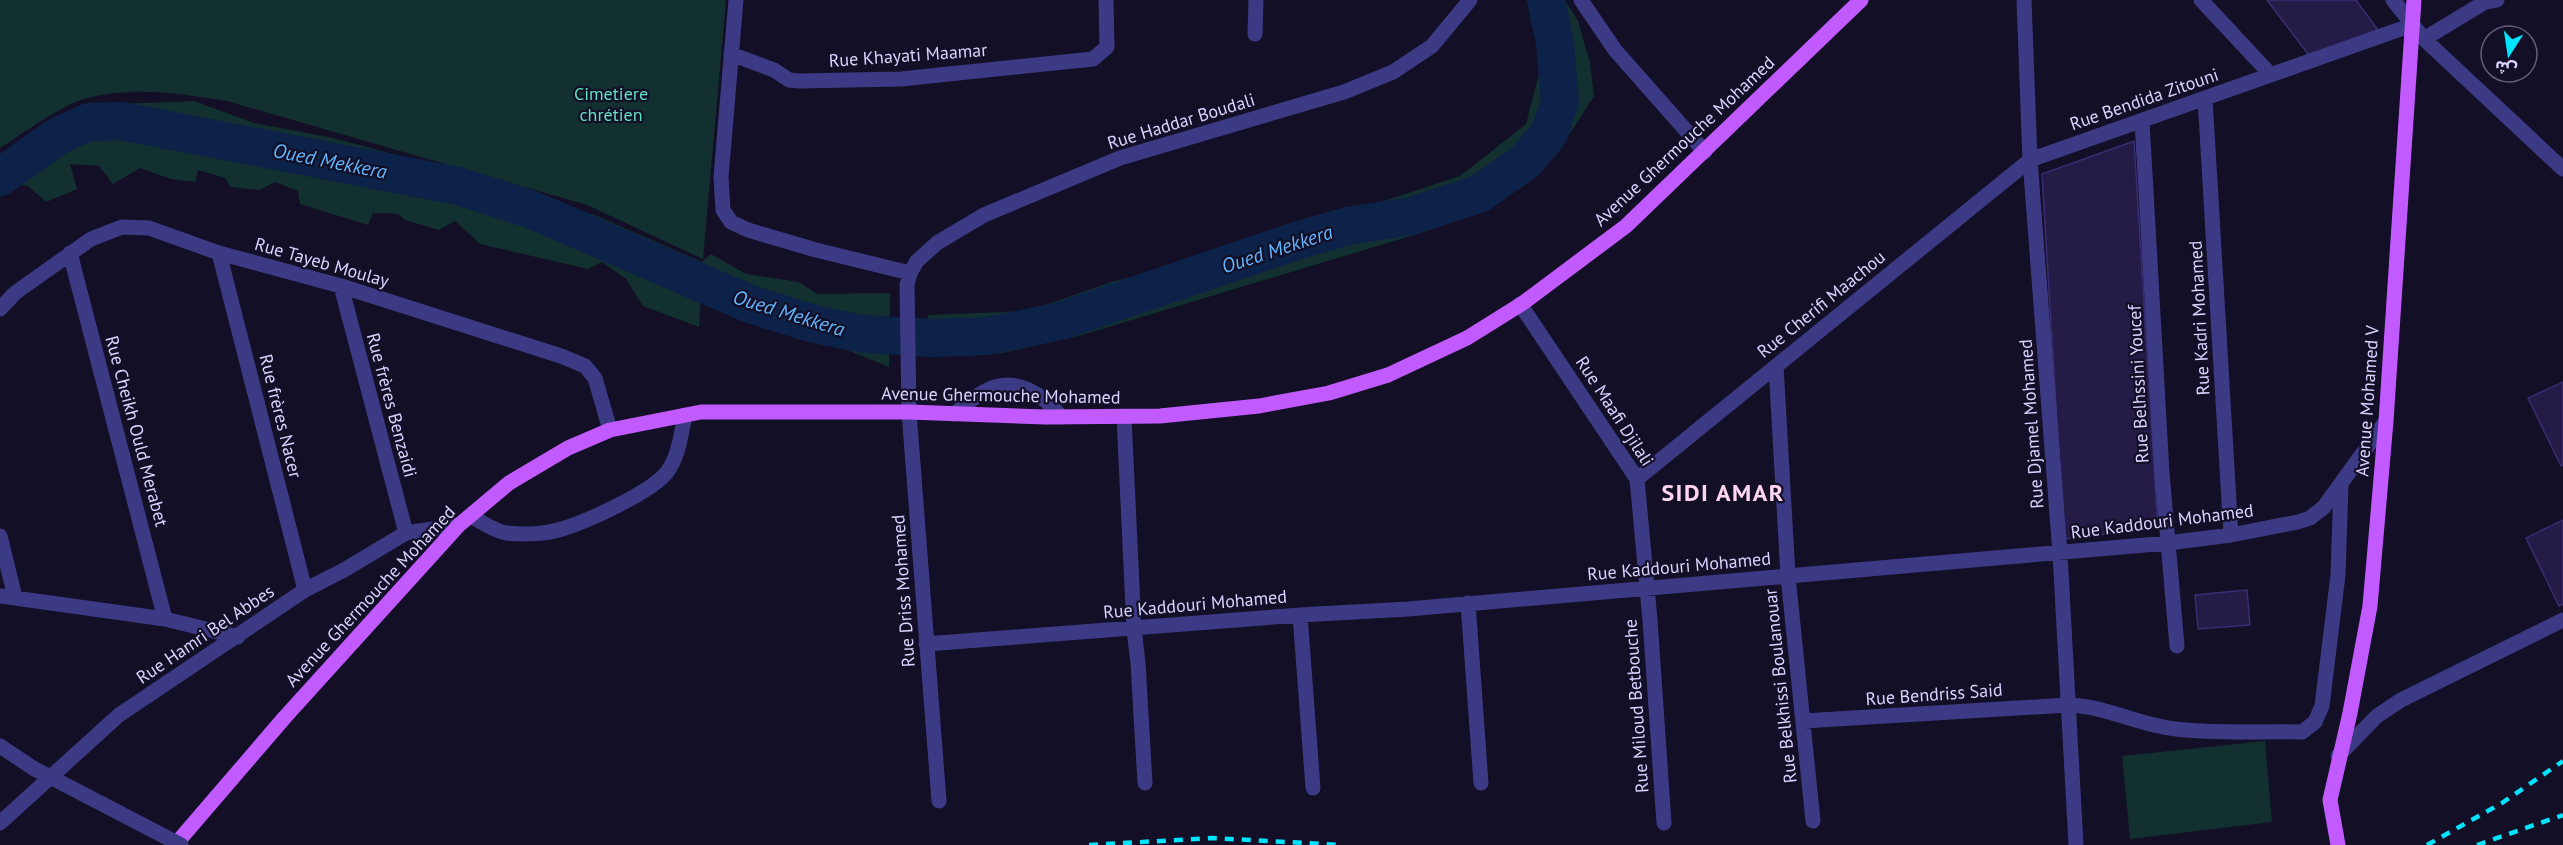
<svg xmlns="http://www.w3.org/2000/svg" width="2563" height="845" font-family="'PT Sans','Noto Sans Arabic',sans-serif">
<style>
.green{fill:#12302f;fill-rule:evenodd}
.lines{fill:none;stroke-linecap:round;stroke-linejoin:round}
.river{stroke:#0c2248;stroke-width:38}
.building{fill:#241b47;stroke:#3b2d73;stroke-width:1.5}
.minor{stroke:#3d3a85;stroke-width:15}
.major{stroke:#c25bff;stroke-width:15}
.rail{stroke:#00e5ff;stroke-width:4.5;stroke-dasharray:9 8;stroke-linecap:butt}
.minor-bridge{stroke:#3d3a85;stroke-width:15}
.labels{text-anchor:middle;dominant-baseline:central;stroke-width:4.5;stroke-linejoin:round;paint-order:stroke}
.street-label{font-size:18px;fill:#d9d4ff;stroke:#130f26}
.park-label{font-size:18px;fill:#5fe0c0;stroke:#130f26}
.water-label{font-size:20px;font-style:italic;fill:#62b6ff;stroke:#130f26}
.district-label{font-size:24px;font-weight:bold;letter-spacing:1.5px;fill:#ffd6f0;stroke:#130f26}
</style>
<rect width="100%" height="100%" fill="#130f26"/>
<path class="green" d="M0,0H726L703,259L587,205L227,101C181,94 130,85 84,99C60,106 22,134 0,148Z
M1542,0H1565L1578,21L1590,63L1594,96L1555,157L1539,154L1544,166L1507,197L1479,212L1424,232L1082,335L1003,353L930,355L932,344L948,343L927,332L928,315L1028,311L1114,281L1183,267L1460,176L1526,124L1542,63ZM1474,190L1458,207L1434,221L1411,216L1374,235L1336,227L1290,249L1259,270L1161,291L1118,312L1040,332L1021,329L1012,343L993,341L953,344L962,332L994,330L1008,340L1020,324L1070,322L1110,312L1151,287L1204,279L1261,262L1302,235L1339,222L1372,230L1408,208L1429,218L1449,193Z
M194,101L254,123L333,138L488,179L597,216L702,262L711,254L746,274L799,282L817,294L890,293L889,367L796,329L784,330L744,308L701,294L699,327L643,306L626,279L602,262L588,269L480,244L455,221L439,230L405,220L398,214L373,213L368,225L300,204L298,191L275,182L259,190L231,187L225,178L198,170L195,182L171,179L140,168L113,184L99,166L70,164L77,189L46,202L28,186L0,181V165L93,105Z
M2265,741L2272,822L2130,839L2122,756Z"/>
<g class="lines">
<path class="river" d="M0,177L58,136L89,122L121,121L458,186L530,209L750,304L814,324L863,334L933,338L987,336L1060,321L1296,241L1348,226L1411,216L1479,194L1526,161L1549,133L1560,102L1555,43L1546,0"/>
</g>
<path class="building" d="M2267,0H2356L2380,33L2311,58Z
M2134,141L2158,528L2064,539L2042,174Z
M2563,382V465L2561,466L2528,398Z
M2563,520V604L2559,606L2526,538Z
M2247,590L2250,625L2198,629L2195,595Z"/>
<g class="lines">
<path class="minor" d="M736,0L721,177L723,210L731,222L748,230L816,250L910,273
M1581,0L1615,50L1705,152
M2024,0L2030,160L2060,554L2076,845
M2201,0L2271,75
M2393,0L2424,39L2563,169
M1255,34L1256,0
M2424,39L2485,2L2497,0
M731,54L774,70L789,80L799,81L901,79L1093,59L1107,47L1106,0
M2205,98L2231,535
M2142,121L2162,473L2177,646
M70,253L165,619
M219,253L305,590
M341,286L406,533
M1520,304L1637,479L1650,620L1664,823
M0,309L15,293L91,239L122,227L149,228L219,253L341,286L561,356L585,366L595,378L610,430
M1776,366L1788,576L1813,821
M954,414C964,406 974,397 985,391C1015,375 1043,394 1061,417
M1124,417L1134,629L1138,663L1145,783
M1637,479L2030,160L2412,25
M470,516C481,521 495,532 507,533C524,535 546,534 562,529C588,521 652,492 667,472C679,456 681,434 685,415
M0,536L15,597
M0,596L165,619L238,637
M1468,603L1481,783
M1300,615L1313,788
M926,644L1300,615L1408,609L2168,543L2231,535L2298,522L2310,518L2324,507L2386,421
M1803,721L2068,705C2107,706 2137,725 2176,729C2217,734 2261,731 2302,732L2315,722L2322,706L2338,575L2341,484
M0,746L33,768
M2338,756L2377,716L2401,700L2563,620
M939,801L909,412L907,285L910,273L917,261L937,243L984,215L1120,158L1344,92L1393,72L1432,46L1470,0
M0,823L119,715L305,590L344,570L406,533L459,525"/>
<path class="major" d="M175,845L285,717L459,525L509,483L568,448L610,430L701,412H909L1046,417L1160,416L1259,406L1329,393L1388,375L1467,338L1523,303L1626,226L1861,0
M2338,845L2330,800L2350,713L2370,606L2386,421L2414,0"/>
<path class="rail" d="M1089,845L1213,838L1341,845
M2427,845L2502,803L2563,761
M2477,845L2563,815"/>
<path class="minor-bridge" d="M33,768L181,845"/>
</g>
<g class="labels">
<g class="street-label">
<text transform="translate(908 55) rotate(-4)">Rue Khayati Maamar</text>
<text transform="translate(2144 99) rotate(-19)">Rue Bendida Zitouni</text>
<text transform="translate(1181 121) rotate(-17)">Rue Haddar Boudali</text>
<text transform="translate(1684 141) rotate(-43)">Avenue Ghermouche Mohamed</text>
<text transform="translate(322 262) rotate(16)">Rue Tayeb Moulay</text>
<text transform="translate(1821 304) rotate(-39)">Rue Cherifi Maachou</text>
<text transform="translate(2199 318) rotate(-93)">Rue Kadri Mohamed</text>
<text transform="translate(2138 384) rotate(-93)">Rue Belhssini Youcef</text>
<text transform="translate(1001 395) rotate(1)">Avenue Ghermouche Mohamed</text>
<text transform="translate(2367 401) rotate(-86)">Avenue Mohamed V</text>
<text transform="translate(392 405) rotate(75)">Rue frères Benzaidi</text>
<text transform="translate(1615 411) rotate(57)">Rue Maafi Djilali</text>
<text transform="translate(281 416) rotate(76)">Rue frères Nacer</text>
<text transform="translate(2031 424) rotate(-94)">Rue Djamel Mohamed</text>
<text transform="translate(137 431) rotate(75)">Rue Cheikh Ould Merabet</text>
<text transform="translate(2162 521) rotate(-7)">Rue Kaddouri Mohamed</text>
<text transform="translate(1679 566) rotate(-5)">Rue Kaddouri Mohamed</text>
<text transform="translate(903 591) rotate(-94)">Rue Driss Mohamed</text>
<text transform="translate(370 596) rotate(-47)">Avenue Ghermouche Mohamed</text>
<text transform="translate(1195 604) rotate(-5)">Rue Kaddouri Mohamed</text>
<text transform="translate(205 634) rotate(-34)">Rue Hamri Bel Abbes</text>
<text transform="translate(1780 686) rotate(-96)">Rue Belkhissi Boulanouar</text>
<text transform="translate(1934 694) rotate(-4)">Rue Bendriss Said</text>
<text transform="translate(1636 706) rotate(-94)">Rue Miloud Betbouche</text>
</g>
<g class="park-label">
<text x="611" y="93">Cimetiere<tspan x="611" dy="21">chrétien</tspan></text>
</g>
<g class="water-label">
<text transform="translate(330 161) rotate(11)">Oued Mekkera</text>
<text transform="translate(1277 249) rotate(-18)">Oued Mekkera</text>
<text transform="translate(789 313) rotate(17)">Oued Mekkera</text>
</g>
<g class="district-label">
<text x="1723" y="492">SIDI AMAR</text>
</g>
</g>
<g transform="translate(2509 54) rotate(192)"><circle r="28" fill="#130f26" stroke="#625e7d" stroke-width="1.5"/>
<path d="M0-4.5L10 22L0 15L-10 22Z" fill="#00e5ff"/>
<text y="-9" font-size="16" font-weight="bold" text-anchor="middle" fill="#d9d4ff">ش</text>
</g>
</svg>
